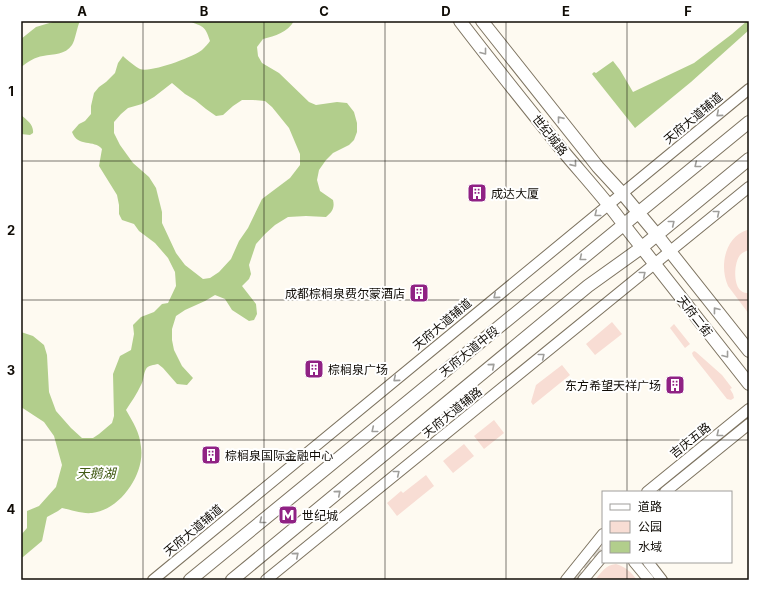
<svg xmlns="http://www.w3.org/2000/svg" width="770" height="601" font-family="Inter,'Noto Sans SC',sans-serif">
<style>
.green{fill:#f8ddd4}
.water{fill:#b2ce8c;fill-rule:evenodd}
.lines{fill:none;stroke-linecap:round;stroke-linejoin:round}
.minor-tunnel{stroke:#dad6ce;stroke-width:10;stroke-dasharray:10 5;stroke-linecap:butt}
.minor-casing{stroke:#7d7360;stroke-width:12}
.major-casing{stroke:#7d7360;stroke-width:14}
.minor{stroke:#fff;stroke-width:10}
.major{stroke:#fff;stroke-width:12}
.oneway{stroke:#9f9e9b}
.grid{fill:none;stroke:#100c06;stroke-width:1;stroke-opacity:0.55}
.labels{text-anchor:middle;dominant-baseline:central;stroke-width:4;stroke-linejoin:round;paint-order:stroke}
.street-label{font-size:12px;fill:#100c06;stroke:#fff}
.poi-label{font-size:12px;fill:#100c06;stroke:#fff;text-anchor:start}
.water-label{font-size:13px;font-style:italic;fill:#425b15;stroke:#fff}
.neatline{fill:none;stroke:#100c06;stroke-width:1.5}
.grid-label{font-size:13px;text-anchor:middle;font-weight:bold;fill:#100c06}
</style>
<rect width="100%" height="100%" fill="#fefaf1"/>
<path class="green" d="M747,230H749V250C746,251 743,252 741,254C734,261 733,283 740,290C743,293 746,293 749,293V314L728,286C719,266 725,237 747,230Z
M612,322L622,334L595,355L586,344Z
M674,324L690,344L685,348L670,328Z
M694,351L696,352L722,375L732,388L730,389L733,394L734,398L731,400L727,399L705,371L693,356L692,353Z
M562,365L570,375L533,405L531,402L536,385Z
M494,420L504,433L484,449L474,436Z
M464,444L474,456L453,473L443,461Z
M426,475L434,486L397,516L387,503L401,491L403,493Z
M616,564C626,567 631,572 637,580H595C602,572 605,565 616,564Z"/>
<path class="water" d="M56,21H80C77,27 75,41 72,45C65,55 54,54 43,56C35,57 28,62 21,67V39L36,27Z
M189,21H294C288,32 275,36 263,39L257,47L258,56L262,63L279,73L309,102L316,105L337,102L347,103L354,112L357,123V132L354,140L349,145L333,153L326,160L319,170L317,180L320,191L333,200C335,208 332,212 326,217L306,216L288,217L275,225L265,234L256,244L249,265L251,274L249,279L242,286L256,304L257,314L254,320L249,321L232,310L225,299L215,295L205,301L185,310L176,316L172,329V340L174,350L182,366L193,378L187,385L177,384L163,368L158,364C154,365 148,365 146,369C143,374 144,380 141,385C137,394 131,402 126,410C133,422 140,433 141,447C145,474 120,510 92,513C82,514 72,510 62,508L58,511L47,517L42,541L23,557L21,558V535L27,528V511L39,506L56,487L62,465L54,436L44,422L21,407V332L33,336L44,345L47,355L49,392L56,411L71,428L82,438H93L99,434L112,423L114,416L113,374L120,356L131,350L134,334L133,325L141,317L154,312L162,304L168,303L176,286L175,272L168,258L155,243L139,231L134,224L122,220L119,214V205L117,195L99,166L102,149C94,139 78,148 72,132L79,124L85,121L91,114V106L94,93L99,87L106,82L115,73L118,63L123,56C126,59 137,68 140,69C151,73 193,57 202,50C205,47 208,44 210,41C205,25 203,27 189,21ZM172,83L185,94L195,100L206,109L216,116L223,115L233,106L242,100H253L265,101L272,107L289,128L300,154V165L290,178L262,199L248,228L239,241L231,259L219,272L210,278L203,279L185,265L176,253L162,223V212L156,188L149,177L133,163L120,145L114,133V122L121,114L128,108L142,104L154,97Z
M747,21H749V30L691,82L635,128L592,74L594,72L596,73L613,61L620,70L633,92L694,63L732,34Z
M21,115C27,120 34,125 33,133L30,135L21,134Z"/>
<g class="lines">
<path class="minor-tunnel" d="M575,580L603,546"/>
<g class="minor-casing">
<path id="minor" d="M647,492L749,409
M665,492L749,424
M634,562L649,580
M648,562L662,580
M153,580L749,89
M266,580C426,448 589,319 749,187
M566,580L603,534
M583,580L603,556"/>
</g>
<g class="major-casing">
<path id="major" d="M460,21C492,63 525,104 558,145C580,172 604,197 624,225L749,384
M482,21L598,167L622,193L657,235L749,351
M190,580L749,122
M232,580L588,286L641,248L749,159"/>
</g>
<use href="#minor" class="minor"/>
<use href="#major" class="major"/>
</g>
<defs><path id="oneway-chevron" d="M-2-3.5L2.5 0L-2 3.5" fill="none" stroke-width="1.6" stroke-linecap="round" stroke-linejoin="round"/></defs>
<g class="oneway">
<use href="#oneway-chevron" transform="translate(484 52) rotate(52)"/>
<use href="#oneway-chevron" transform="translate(719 114) rotate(140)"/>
<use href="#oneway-chevron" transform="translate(560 119) rotate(-129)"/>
<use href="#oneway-chevron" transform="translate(574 164) rotate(51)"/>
<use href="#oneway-chevron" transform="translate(697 165) rotate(141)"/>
<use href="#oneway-chevron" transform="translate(717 213) rotate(-39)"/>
<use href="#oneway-chevron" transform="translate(597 214) rotate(141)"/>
<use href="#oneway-chevron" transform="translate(672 223) rotate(-39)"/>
<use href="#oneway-chevron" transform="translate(582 258) rotate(141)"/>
<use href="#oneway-chevron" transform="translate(643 274) rotate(-39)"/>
<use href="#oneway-chevron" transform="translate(496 296) rotate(140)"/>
<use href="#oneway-chevron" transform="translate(716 310) rotate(-128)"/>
<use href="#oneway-chevron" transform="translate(726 355) rotate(52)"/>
<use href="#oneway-chevron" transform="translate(542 356) rotate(-39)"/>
<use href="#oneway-chevron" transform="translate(492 366) rotate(-40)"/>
<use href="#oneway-chevron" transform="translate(396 379) rotate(140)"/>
<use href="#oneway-chevron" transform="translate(374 430) rotate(141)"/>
<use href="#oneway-chevron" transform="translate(719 434) rotate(141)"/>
<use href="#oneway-chevron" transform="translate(397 473) rotate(-39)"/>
<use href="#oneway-chevron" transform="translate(338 493) rotate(-40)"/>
<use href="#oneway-chevron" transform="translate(262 521) rotate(141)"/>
<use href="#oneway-chevron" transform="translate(296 555) rotate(-40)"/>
</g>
<path class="grid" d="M143,21V580M264,21V580M385,21V580M506,21V580M627,21V492M21,161H749M21,300H749M21,440H749M627,562V580"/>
<defs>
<g id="building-square" transform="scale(1)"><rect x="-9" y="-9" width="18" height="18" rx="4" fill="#902284" stroke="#fff"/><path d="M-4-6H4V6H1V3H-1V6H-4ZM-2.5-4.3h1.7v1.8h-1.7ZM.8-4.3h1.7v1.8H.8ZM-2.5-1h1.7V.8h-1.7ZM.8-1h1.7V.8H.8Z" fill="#fff"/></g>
<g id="metro-square" transform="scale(1)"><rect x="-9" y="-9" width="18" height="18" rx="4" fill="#902284" stroke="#fff"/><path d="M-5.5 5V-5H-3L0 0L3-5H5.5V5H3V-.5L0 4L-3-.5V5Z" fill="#fff"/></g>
</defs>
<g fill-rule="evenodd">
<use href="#building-square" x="477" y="193"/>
<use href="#building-square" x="419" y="293"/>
<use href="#building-square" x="314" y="369"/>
<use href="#building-square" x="675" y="385"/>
<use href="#building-square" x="211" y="455"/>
<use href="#metro-square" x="288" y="515"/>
</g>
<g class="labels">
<g class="street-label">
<text transform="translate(693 118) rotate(-40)">天府大道辅道</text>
<text transform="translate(550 135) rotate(51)">世纪城路</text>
<text transform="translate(695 316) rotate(52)">天府二街</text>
<text transform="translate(442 324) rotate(-40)">天府大道辅道</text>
<text transform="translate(469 351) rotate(-39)">天府大道中段</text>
<text transform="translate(452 412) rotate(-39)">天府大道辅路</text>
<text transform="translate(690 440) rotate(-39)">吉庆五路</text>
<text transform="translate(193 530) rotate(-40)">天府大道辅道</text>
</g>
<g class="poi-label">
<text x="491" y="193">成达大厦</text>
<text x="405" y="293" text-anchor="end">成都棕榈泉费尔蒙酒店</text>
<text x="328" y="369">棕榈泉广场</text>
<text x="661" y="385" text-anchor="end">东方希望天祥广场</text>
<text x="225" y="455">棕榈泉国际金融中心</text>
<text x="302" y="515">世纪城</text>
</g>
<g class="water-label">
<text x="96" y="473">天鹅湖</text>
</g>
</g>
<rect width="770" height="601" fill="none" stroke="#ffffff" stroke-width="44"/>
<rect x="602" y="491" width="130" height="72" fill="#ffffff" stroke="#9f9e9b"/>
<rect x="610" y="504" width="20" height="6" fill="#ffffff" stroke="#9f9e9b"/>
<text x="638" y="511" font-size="12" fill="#100c06">道路</text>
<rect x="610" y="521" width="20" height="12" fill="#f8ddd4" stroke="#9f9e9b"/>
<text x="638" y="531" font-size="12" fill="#100c06">公园</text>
<rect x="610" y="541" width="20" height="12" fill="#b2ce8c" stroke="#9f9e9b"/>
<text x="638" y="551" font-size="12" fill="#100c06">水域</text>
<rect x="22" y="22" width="726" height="557" class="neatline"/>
<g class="grid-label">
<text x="82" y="16">A</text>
<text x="204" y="16">B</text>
<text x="324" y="16">C</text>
<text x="446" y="16">D</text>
<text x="566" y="16">E</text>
<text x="688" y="16">F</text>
<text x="11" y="96">1</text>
<text x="11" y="235">2</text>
<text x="11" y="375">3</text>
<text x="11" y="514">4</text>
</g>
</svg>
